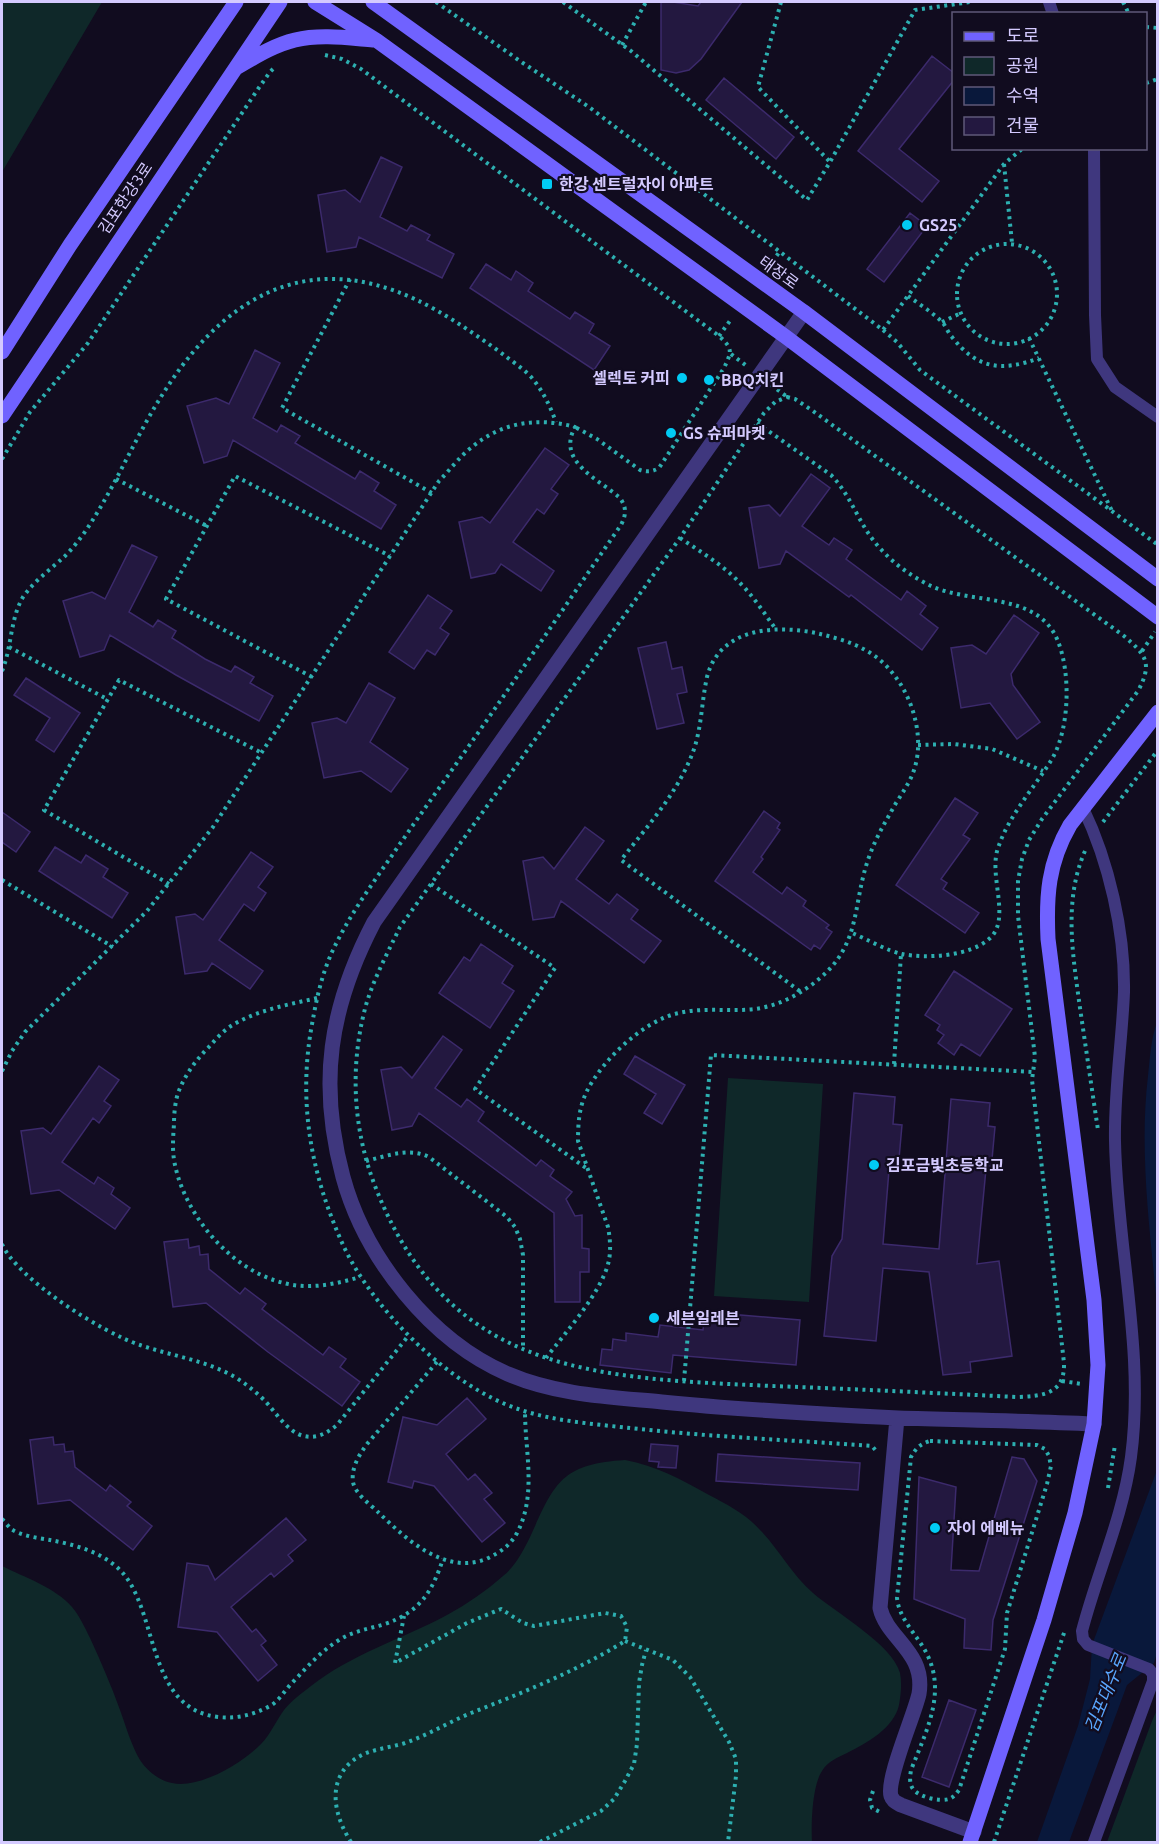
<svg xmlns="http://www.w3.org/2000/svg" width="1159" height="1844" font-family="Ubuntu,'Noto Sans KR',sans-serif">
<style>
.green{fill:#0f2829}
.water{fill:#09183b}
.building{fill:#231840;stroke:#3c2a6c;stroke-width:1.5}
.lines{fill:none;stroke-linecap:round;stroke-linejoin:round}
.path{stroke:#2dafb0;stroke-width:4;stroke-dasharray:3 4.5;stroke-linecap:butt}
.lane{stroke:#3f377e;stroke-width:12}
.street{stroke:#3f377e;stroke-width:15}
.secondary{stroke:#7062ff;stroke-width:15}
.poi-dot{fill:#01cbf4;stroke:#110c1f;stroke-width:2}
.labels{text-anchor:middle;dominant-baseline:central;stroke-width:4.5;stroke-linejoin:round;paint-order:stroke}
.poi-label{font-size:16px;font-weight:bold;fill:#d4caff;stroke:#110c1f;text-anchor:start}
.street-label{font-size:16px;fill:#d4caff;stroke:#110c1f}
.water-label{font-size:18px;font-style:italic;fill:#59a6fe;stroke:#110c1f}
</style>
<rect width="100%" height="100%" fill="#110c1f"/>
<path class="green" d="M2,2H102L2,172Z
M728,1078L823,1084L809,1302L714,1296Z
M625,1460C656,1466 681,1479 709,1495C728,1505 746,1514 761,1531C780,1551 792,1575 813,1593C836,1613 892,1644 900,1673C902,1683 901,1694 899,1705C894,1728 867,1743 847,1753C837,1758 828,1761 822,1771C812,1786 811,1824 812,1842H2V1566C24,1577 56,1588 72,1607C79,1615 85,1628 90,1638C101,1662 111,1685 120,1710C126,1726 131,1745 140,1760C147,1771 160,1781 172,1783C200,1789 242,1763 261,1744C270,1735 276,1721 284,1710C291,1701 302,1693 311,1686C352,1654 402,1639 447,1615C467,1604 486,1591 503,1576C516,1566 524,1549 531,1535C555,1482 562,1464 625,1460Z
M1157,1710V1842H1107L1152,1721Z"/>
<path class="water" d="M1157,1022V1306C1150,1230 1139,1152 1148,1076C1150,1057 1151,1039 1157,1022Z
M1157,1470V1653L1154,1663L1127,1685L1069,1842H1037L1078,1726L1090,1679L1092,1645Z"/>
<path class="building" d="M661,2H673L698,6L701,2H742L701,59L689,70L676,73L661,70Z
M932,56L954,73V80L899,149L939,181L922,202L858,151Z
M724,78L794,137L776,159L706,100Z
M381,157L402,167L380,217L407,231L411,225L430,235L427,240L454,254L442,278L359,237L356,247L327,252L318,195L345,190L360,202Z
M910,213L927,226L884,282L867,269Z
M486,264L511,280L516,271L533,283L528,291L570,319L575,312L594,324L589,333L610,346L594,370L470,288Z
M255,350L280,363L253,418L277,432L281,425L300,436L295,443L355,479L360,471L379,483L374,491L396,505L381,529L233,440L227,456L204,463L187,406L216,398L229,404Z
M545,448L569,465L551,489L558,494L544,514L537,509L513,542L554,571L541,591L501,564L495,573L471,578L459,522L482,517L490,523Z
M811,474L830,488L802,526L829,545L834,538L852,550L846,559L901,600L907,591L926,606L920,614L938,628L922,650L851,595L849,597L786,551L780,564L759,568L749,508L769,505L780,516Z
M132,545L157,557L129,612L153,627L158,620L176,631L172,638L205,659L231,672L235,666L254,677L250,683L273,696L259,721L176,675L110,635L104,650L80,657L63,601L92,592L105,599Z
M428,595L452,611L440,628L449,634L435,655L427,650L414,669L389,652Z
M1014,615L1039,633L1011,674L1013,685L1040,722L1017,739L990,703L961,708L951,648L972,645L986,654Z
M666,642L672,669L682,667L687,692L677,694L684,723L657,729L638,648Z
M26,678L80,713L54,752L36,740L50,718L14,695Z
M369,683L395,698L370,742L408,769L391,792L361,771L324,778L312,723L337,718L346,723Z
M955,798L978,813L963,835L970,839L941,879L947,883L943,889L979,913L965,933L896,885Z
M764,811L780,823L777,828L780,830L761,857L763,859L753,872L782,894L787,887L806,901L803,906L829,925L826,928L832,932L820,949L814,945L811,950L715,881Z
M2,812L30,832L16,852L2,842Z
M585,827L604,841L576,879L609,904L617,894L638,910L631,919L661,941L644,963L561,901L554,917L533,920L523,861L543,857L554,869Z
M55,847L81,863L86,855L108,869L103,877L128,893L112,918L39,871Z
M251,852L273,867L258,887L266,893L254,911L244,904L219,940L263,971L250,989L212,963L207,971L185,974L176,917L195,914L203,920Z
M481,944L513,966L502,983L514,991L490,1028L439,993L464,957L470,961Z
M954,971L1012,1009L980,1056L961,1044L954,1055L938,1043L944,1035L937,1030L940,1025L925,1015Z
M443,1036L462,1050L435,1088L461,1107L467,1099L484,1112L478,1121L536,1166L541,1160L554,1170L550,1176L572,1192L566,1199L575,1216L582,1215V1248L589,1249V1272H580V1302H555L554,1213L419,1113L412,1126L392,1130L381,1070L401,1067L412,1078Z
M635,1056L685,1085L662,1124L644,1113L656,1094L624,1074Z
M99,1066L119,1080L104,1101L111,1106L99,1123L93,1118L62,1162L94,1184L98,1177L114,1188L111,1194L130,1208L115,1229L59,1190L31,1194L21,1131L43,1128L51,1134Z
M854,1093L895,1097L893,1124L902,1125L898,1170H889L883,1244L939,1249L951,1099L990,1103L988,1126L995,1127L991,1170L986,1169L977,1264L999,1261L1012,1356L970,1362L971,1372L943,1375L929,1272L883,1268L876,1341L824,1336L832,1256L842,1239Z
M188,1239L189,1248L199,1246L200,1255L208,1254L209,1269L240,1294L245,1288L266,1304L262,1309L323,1355L329,1347L346,1359L340,1367L360,1382L342,1406L268,1352L206,1303L173,1307L164,1242Z
M705,1312L800,1320L796,1365L673,1355L671,1373L600,1365L602,1349L612,1350L613,1339L626,1341V1333L658,1337L660,1325L703,1330Z
M467,1398L486,1419L446,1454L468,1480L475,1474L492,1493L484,1499L505,1523L482,1542L434,1486L414,1481L412,1488L388,1482L403,1417L437,1425Z
M53,1437L54,1445L64,1444L65,1452L73,1451L75,1467L106,1491L110,1485L131,1502L127,1506L152,1526L133,1550L70,1500L38,1504L30,1440Z
M651,1444L678,1446L676,1468L658,1467L659,1462L649,1461Z
M718,1454L860,1463L858,1490L716,1481Z
M1012,1457L1024,1459L1037,1481L993,1620L991,1650L964,1648L965,1619L914,1599L919,1477L956,1487L951,1570L979,1571Z
M286,1518L306,1540L288,1555L293,1561L274,1577L271,1573L231,1607L252,1632L256,1629L266,1641L261,1645L277,1665L258,1681L217,1632L178,1627L187,1563L208,1566L215,1580Z
M949,1700L976,1710L949,1787L922,1777Z"/>
<g class="lines">
<path class="path" d="M436,2L520,61L589,107L883,330L1004,164L1023,148
M563,2L631,51L807,200L830,162L915,10L970,2
M781,2L758,87L830,162
M1123,2L1129,14
M1146,27L1158,28
M622,45L646,2
M325,55L342,59L361,69L719,336C733,349 732,351 724,368L659,468C652,472 647,472 640,470L597,439L575,427
M1146,83L1158,79
M1004,164L1012,243
M957 294a50 50 0 1 1 100 0a50 50 0 1 1-100 0Z
M768,268L780,251
M350,279L282,408L432,493
M908,296C919,304 932,312 942,322C946,326 948,333 952,337C977,369 1002,372 1039,358
M942,322L961,313
M883,330L897,342L920,370L1158,545
M719,336L732,318
M1029,338L1112,511
M731,354L748,367
M771,385L786,396
M787,397L795,399L813,411L1124,636C1146,655 1153,663 1138,691L1042,819L1029,840L1022,859L1018,881V916L1035,1057L1032,1080L1064,1363C1065,1394 1043,1396 1017,1397C935,1393 854,1389 772,1386C600,1378 451,1376 377,1191C353,1132 349,1067 366,1005C374,978 388,952 400,927L680,538L764,413L775,402Z
M757,423L831,475C846,490 854,510 865,528C880,553 903,572 929,585C969,605 1036,591 1057,639C1071,671 1070,728 1052,759C1034,788 1009,815 998,848C988,876 1012,920 989,939C970,956 927,959 902,954C887,951 867,939 852,933
M2,459L30,412L88,343L258,89L270,72L275,67
M116,479L207,526
M680,538C701,552 723,565 740,583C754,597 764,613 775,628
M9,647L107,699
M1142,651L1155,632
M2,671C12,647 10,619 23,597C34,581 51,569 65,556C79,542 90,525 100,508C123,469 141,427 166,389C233,285 323,246 436,310C459,323 482,339 504,355C513,362 524,369 532,378C543,391 550,406 556,422
M312,677L166,599L235,476L390,556
M918,745L954,744L992,749L1043,771
M1103,822L1158,750
M1085,851C1063,901 1073,956 1080,1008C1086,1049 1092,1090 1098,1130
M2,880L113,947
M169,884L44,810L119,680L262,753
M431,884L555,968L475,1089L586,1168
M317,998C287,1005 257,1010 231,1026C223,1031 215,1040 208,1048C195,1061 185,1075 178,1093C175,1103 174,1114 174,1124C173,1138 172,1152 175,1165C186,1217 232,1271 284,1283C309,1290 336,1284 360,1277
M894,1064L901,954
M2,1071L12,1051L25,1032L147,911L213,827L439,481C450,470 460,456 472,447C502,422 538,417 575,427C556,462 599,479 620,498C627,508 626,515 621,525C567,603 514,682 459,760C437,791 415,822 393,854C372,884 349,916 333,950C323,971 317,996 313,1019C297,1099 310,1173 344,1247C375,1312 450,1386 518,1409C552,1421 594,1424 630,1428C711,1437 792,1440 872,1446L878,1453
M366,1161C387,1156 409,1147 429,1157L507,1217L515,1227L520,1239L523,1255V1350
M2,1244C17,1279 103,1333 140,1345C172,1356 205,1360 235,1377C246,1384 255,1391 264,1400C275,1411 288,1433 304,1436C317,1439 327,1433 337,1425L409,1335
M546,1358C565,1333 603,1291 609,1260C611,1249 610,1238 608,1227L578,1141C578,1124 579,1108 586,1093C601,1061 644,1020 679,1013C704,1007 730,1012 755,1009C778,1006 801,994 819,979C862,943 852,904 869,857C876,837 886,821 896,803C903,792 910,782 914,770C928,729 905,672 867,651C852,642 833,637 816,633C775,625 720,627 707,677C701,704 702,731 691,757C675,796 646,828 621,860L801,992
M437,1362L367,1444C359,1455 351,1468 353,1482C355,1494 371,1505 379,1513C407,1540 445,1575 486,1559C499,1553 510,1546 517,1533C537,1495 525,1452 525,1411
M684,1381L711,1055L1033,1072
M1062,1381L1082,1384
M930,1441L1037,1445L1045,1449L1049,1456L1051,1466L1047,1484L1007,1613L1005,1649L959,1790C956,1794 954,1797 949,1799C939,1802 919,1797 913,1789C909,1783 910,1777 911,1770C927,1729 949,1689 923,1647C913,1631 899,1617 897,1598L911,1457C916,1448 920,1444 930,1441Z
M1108,1488L1115,1445
M2,1519C5,1522 8,1526 11,1529C22,1536 38,1538 50,1540C77,1545 109,1554 126,1577C158,1620 149,1709 218,1717C237,1719 253,1715 270,1706C279,1701 285,1690 292,1683C307,1667 320,1652 339,1640C353,1631 369,1629 385,1624C420,1612 432,1592 443,1559
M625,1641L673,1660L690,1677L729,1742L736,1759V1776L728,1842
M873,1791L870,1800L872,1808L882,1813
M351,1842C336,1819 326,1785 350,1763C365,1749 386,1749 405,1743C428,1735 449,1722 471,1713C524,1692 577,1671 625,1641L627,1627L621,1616L605,1613L534,1626L523,1623L501,1609L467,1623L395,1663L404,1616
M540,1842L601,1811L614,1799L625,1781L634,1764L637,1744L639,1683L642,1665L646,1650
M994,1842L1065,1630"/>
<path class="lane" d="M1049,2L1053,14
M1094,148L1095,315L1097,359L1115,387L1158,417
M1083,808C1109,862 1125,932 1124,992C1122,1042 1114,1091 1115,1141C1117,1247 1145,1351 1131,1457C1123,1517 1097,1573 1082,1631L1083,1639L1088,1645L1149,1669L1153,1674V1681L1094,1842"/>
<path class="street" d="M804,312L374,922C329,1008 318,1084 343,1177C365,1258 431,1341 508,1374C557,1395 610,1397 662,1402C740,1410 819,1414 898,1418C963,1420 1029,1421 1094,1424
M897,1418L880,1608C887,1639 926,1652 919,1694C914,1716 886,1779 891,1796C893,1802 897,1803 901,1805L974,1832"/>
<path class="secondary" d="M315,2L376,40L786,337L1158,617
M373,2L804,312L1158,579
M236,68C255,57 274,45 295,40C320,34 348,38 373,40
M2,352L70,245L236,2
M2,416L280,2
M970,1842L1044,1620L1075,1513L1094,1424L1098,1365L1094,1300L1048,939C1046,896 1048,863 1070,825L1158,712"/>
</g>
<g class="poi-dot">
<rect x="541" y="178" width="12" height="12" rx="3"/>
<circle cx="907" cy="225" r="6"/>
<circle cx="682" cy="378" r="6"/>
<circle cx="709" cy="380" r="6"/>
<circle cx="671" cy="433" r="6"/>
<circle cx="874" cy="1165" r="6"/>
<circle cx="654" cy="1318" r="6"/>
<circle cx="935" cy="1528" r="6"/>
</g>
<g class="labels">
<g class="poi-label">
<text x="559" y="184">한강 센트럴자이 아파트</text>
<text x="919" y="225">GS25</text>
<text x="670" y="378" text-anchor="end">셀렉토 커피</text>
<text x="721" y="380">BBQ치킨</text>
<text x="683" y="433">GS 슈퍼마켓</text>
<text x="886" y="1165">김포금빛초등학교</text>
<text x="666" y="1318">세븐일레븐</text>
<text x="947" y="1528">자이 에베뉴</text>
</g>
<g class="street-label">
<text transform="translate(125 198) rotate(-56)">김포한강3로</text>
<text transform="translate(779 272) rotate(36)">태장로</text>
</g>
<g class="water-label">
<text transform="translate(1105 1693) rotate(-68)">김포대수로</text>
</g>
</g>
<rect width="1159" height="1844" fill="none" stroke="#d4caff" stroke-width="6"/>
<rect x="952" y="12" width="195" height="138" fill="#110c1f" stroke="#5f5879" stroke-width="1.5"/>
<rect x="964" y="32" width="30" height="9" fill="#7062ff" stroke="#5f5879" stroke-width="1.5"/>
<text x="1006" y="42" font-size="18" fill="#d4caff">도로</text>
<rect x="964" y="57" width="30" height="18" fill="#0f2829" stroke="#5f5879" stroke-width="1.5"/>
<text x="1006" y="72" font-size="18" fill="#d4caff">공원</text>
<rect x="964" y="87" width="30" height="18" fill="#09183b" stroke="#5f5879" stroke-width="1.5"/>
<text x="1006" y="102" font-size="18" fill="#d4caff">수역</text>
<rect x="964" y="117" width="30" height="18" fill="#231840" stroke="#5f5879" stroke-width="1.5"/>
<text x="1006" y="132" font-size="18" fill="#d4caff">건물</text>
</svg>
